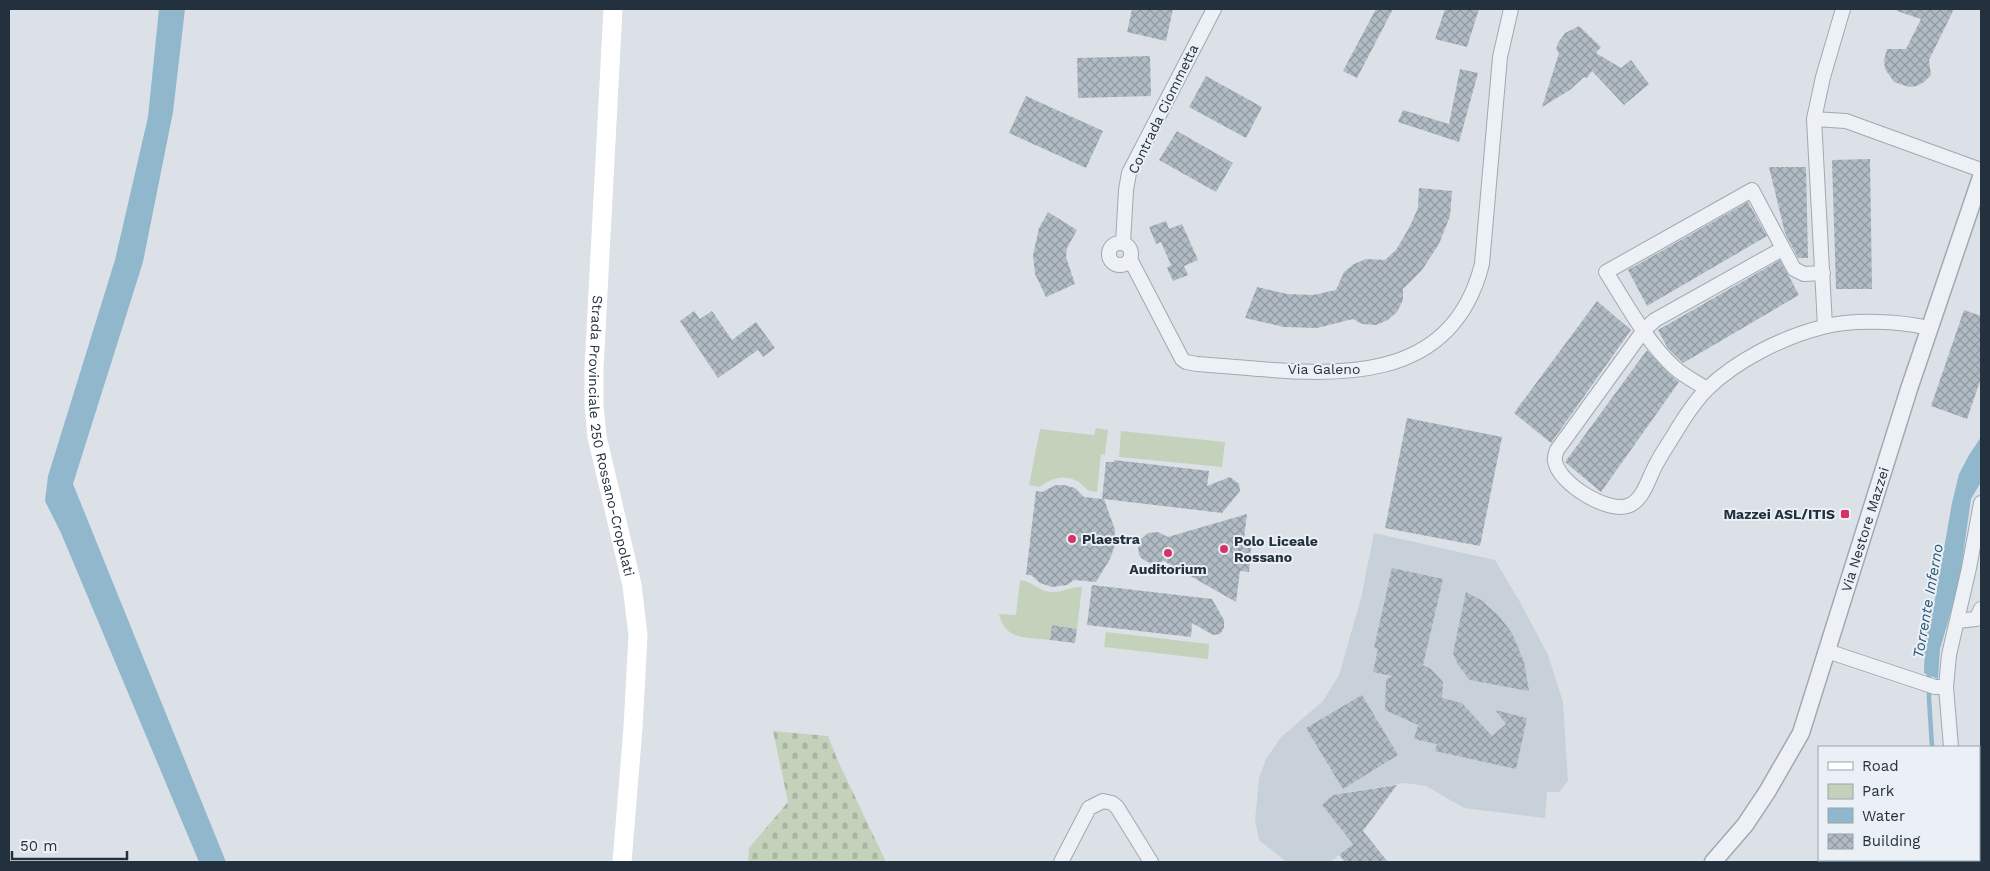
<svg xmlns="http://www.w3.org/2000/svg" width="1990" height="871" font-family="'Work Sans',sans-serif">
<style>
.built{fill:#c8d1d9}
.green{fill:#c4d2bb}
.cemetery{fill:url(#cemetery-stones)}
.water{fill:#91b7cc}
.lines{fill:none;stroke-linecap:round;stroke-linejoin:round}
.stream{stroke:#91b7cc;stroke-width:4.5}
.building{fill:url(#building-cross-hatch)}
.minor-casing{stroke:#a0a9b1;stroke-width:16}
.tertiary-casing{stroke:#a0a9b1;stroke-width:19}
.minor{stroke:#edf1f5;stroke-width:14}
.tertiary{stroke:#edf1f5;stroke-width:16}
.secondary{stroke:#fff;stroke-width:19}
.poi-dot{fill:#db3066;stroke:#eaf0f5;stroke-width:2}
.labels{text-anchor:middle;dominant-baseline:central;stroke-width:4;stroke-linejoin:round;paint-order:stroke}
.street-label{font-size:14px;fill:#23313e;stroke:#eaf0f5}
.poi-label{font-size:14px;font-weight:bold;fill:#23313e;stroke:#eaf0f5;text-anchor:start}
.water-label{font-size:15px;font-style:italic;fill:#2a5876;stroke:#eaf0f5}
</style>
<defs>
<pattern id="cemetery-stones" width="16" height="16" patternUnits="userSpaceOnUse" patternTransform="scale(1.25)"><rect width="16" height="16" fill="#c4d2bb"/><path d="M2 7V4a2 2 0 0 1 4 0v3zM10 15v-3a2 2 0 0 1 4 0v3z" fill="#a8b5a2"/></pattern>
<pattern id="building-cross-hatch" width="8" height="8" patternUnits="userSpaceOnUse" patternTransform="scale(1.25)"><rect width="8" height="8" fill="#b1bbc4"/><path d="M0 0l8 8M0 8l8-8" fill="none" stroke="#9099a1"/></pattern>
</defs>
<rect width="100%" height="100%" fill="#dbe1e7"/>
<path class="built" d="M1374,533L1495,560L1520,602L1548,655L1563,702L1568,781L1559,792H1547L1545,818L1464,808L1426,786L1405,783L1333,795L1323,806L1353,844L1330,862H1286L1259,840L1255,820L1259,778L1266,759L1281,737L1323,701L1339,675L1361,598Z"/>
<path class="green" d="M1096,428L1108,430L1105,455L1101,454L1097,492C1084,491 1087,487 1077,481C1064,474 1051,478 1040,487L1029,485L1040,429L1094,435Z
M1121,431L1225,442L1222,467L1119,457Z
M1020,580C1032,581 1037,590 1050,592C1062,593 1071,586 1082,587L1077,629L1052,625L1050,640C1027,637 1005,641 999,614L1016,615Z
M1106,632L1209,644L1208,659L1104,647Z"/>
<path class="cemetery" d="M773,731L828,736L838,761L886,862H748L749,848L788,802Z"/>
<path class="water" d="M159,9H185L173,112L143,262L73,484L226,862H199L61,533L45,501L48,476L115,260L148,117Z
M1981,437V482L1971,499L1959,584L1940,649L1938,679L1924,673L1925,641L1933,610L1952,503L1959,474L1969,455Z"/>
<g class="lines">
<path class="stream" d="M1929,671V698L1932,747
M1919,862V860"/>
</g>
<path class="building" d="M1132,9H1173L1166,41L1127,32Z
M1376,9H1393L1357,78L1343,71Z
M1445,9H1479L1467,47L1435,39Z
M1897,9H1954L1929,60L1931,75L1924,82L1917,86L1909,87L1894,82L1885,69L1884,60L1887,49H1906L1921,19L1897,11Z
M1579,26L1601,47L1596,53L1621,68L1631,60L1649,84L1624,105L1592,71L1587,78L1584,77L1570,90L1542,107L1559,53L1556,49L1558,43L1565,33Z
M1150,56L1151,96L1078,98L1077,58Z
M1460,69L1478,73L1459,142L1398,122L1403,110L1449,124Z
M1206,76L1262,107L1246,138L1189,107Z
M1026,96L1103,131L1086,168L1009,133Z
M1177,131L1233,163L1216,192L1159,160Z
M1870,159L1872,289H1836L1832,160Z
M1769,167H1806L1808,258H1798L1785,233Z
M1419,188L1452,191L1450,216L1439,244L1422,270L1403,289V300L1397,312L1388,320L1376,325L1362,324L1353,319L1317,328L1284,327L1245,318L1257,287L1287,294L1313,295L1336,290L1344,272L1354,264L1366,259L1385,260L1396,250L1409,228L1418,208Z
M1748,202L1767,236L1647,306L1628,270Z
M1048,212L1077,230L1067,248L1066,257L1075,284L1046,297L1035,274L1033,255L1039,228Z
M1166,221L1169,229L1182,224L1198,260L1184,266L1188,275L1173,281L1167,268L1171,265L1161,242L1156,244L1149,227Z
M1780,260L1799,295L1683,363L1667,347L1658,330Z
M1597,301L1631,330L1551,443L1514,413Z
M1964,310L1981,316V378L1967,419L1931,406Z
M694,311L700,319L712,311L732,340L756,322L775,348L763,357L758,350L718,378L680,321Z
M1647,350L1669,374L1679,382L1601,492L1565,462Z
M1407,418L1502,437L1480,546L1385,528Z
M1114,460L1209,471L1207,486L1230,477L1239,484L1240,491L1222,513L1104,499L1115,530L1114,548L1110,559L1096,582L1074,580L1067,585L1052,587L1040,583L1031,575H1026L1036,491L1042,492L1056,485H1064L1075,488L1084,497L1102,499L1106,462H1114Z
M1247,514L1243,547L1251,548L1249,572L1240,571L1236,602L1164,561L1152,564L1142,559L1139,555L1138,545L1140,540L1148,533L1158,532L1168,537Z
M1392,568L1443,579L1423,665L1431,669L1443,682L1442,698L1462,703L1492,736L1506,724L1495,710L1527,718L1516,769L1435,751L1437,744L1414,739L1418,725L1385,710L1386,680L1392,676L1373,672L1378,649L1374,648Z
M1092,585L1212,599L1224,620V628L1220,634L1213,635L1192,623L1191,637L1087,625Z
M1466,592L1481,600L1498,615L1512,633L1524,662L1529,691L1470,680L1458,665L1453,653Z
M1052,625L1077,629L1075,643L1050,640Z
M1362,695L1398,755L1343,789L1306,728Z
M1397,785L1363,831L1388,862H1345L1339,855L1353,844L1322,805L1333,795Z"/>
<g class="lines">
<g class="minor-casing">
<path id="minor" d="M1814,119L1846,121L1981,170
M1109 254a11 11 0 1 1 22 0a11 11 0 1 1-22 0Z
M1123,243L1126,190L1129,173L1214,9
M1782,249L1655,320L1644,330L1557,450C1556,453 1554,457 1555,461C1558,483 1609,515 1630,505C1645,498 1649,475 1658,461C1662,453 1667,446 1672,438C1682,421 1693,403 1707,389C1737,360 1783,337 1823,327C1853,319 1899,321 1929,328
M1130,259L1182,359L1186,362L1197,364C1304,371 1447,402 1482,264L1500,57L1511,9
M1825,326L1814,119L1823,77L1843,9
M1707,389C1696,382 1684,376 1675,368C1647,343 1626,303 1606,272L1752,190L1794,269L1804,274L1823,273
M1957,621L1976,619L1981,609
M1827,651L1935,687H1946
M1951,747L1946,687L1949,655L1969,568L1981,503
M1061,862L1089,808L1103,801L1112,803L1117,807L1151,862"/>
</g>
<g class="tertiary-casing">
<g id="tertiary">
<path id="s1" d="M1713,862L1745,825L1767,792L1801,733L1909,389L1981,177"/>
</g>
</g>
<use href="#minor" class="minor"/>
<use href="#tertiary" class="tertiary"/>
<path class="secondary" id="s2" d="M613,9L594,368V405L597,437L632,585L638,635L633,728L622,862"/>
</g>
<g class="poi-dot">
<rect x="1840" y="509" width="10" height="10" rx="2.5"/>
<circle cx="1072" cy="539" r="5"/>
<circle cx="1224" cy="549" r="5"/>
<circle cx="1168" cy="553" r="5"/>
</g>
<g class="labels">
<g class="street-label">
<text transform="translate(1163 109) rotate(-64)">Contrada Ciommetta</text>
<text x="1324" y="369">Via Galeno</text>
<text stroke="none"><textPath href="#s2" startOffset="429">Strada Provinciale 250 Rossano-Cropolati</textPath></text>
<text stroke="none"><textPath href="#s1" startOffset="370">Via Nestore Mazzei</textPath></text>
</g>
<g class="poi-label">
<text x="1835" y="514" text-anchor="end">Mazzei ASL/ITIS</text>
<text x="1082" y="539">Plaestra</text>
<text x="1234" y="541">Polo Liceale<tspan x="1234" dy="16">Rossano</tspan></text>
<text x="1168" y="569" text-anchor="middle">Auditorium</text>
</g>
<g class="water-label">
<text transform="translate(1928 601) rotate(-80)">Torrente Inferno</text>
</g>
</g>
<rect width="1990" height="871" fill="none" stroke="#23313e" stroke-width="20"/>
<rect x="1818" y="746" width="162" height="115" fill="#eaf0f5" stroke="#9aa4ac"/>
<rect x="1828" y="762" width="25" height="8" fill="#ffffff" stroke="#9aa4ac"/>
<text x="1862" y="771" font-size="15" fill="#23313e">Road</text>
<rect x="1828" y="784" width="25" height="15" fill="#c4d2bb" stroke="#9aa4ac"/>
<text x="1862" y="796" font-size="15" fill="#23313e">Park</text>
<rect x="1828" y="808" width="25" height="15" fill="#91b7cc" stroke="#9aa4ac"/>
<text x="1862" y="821" font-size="15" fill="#23313e">Water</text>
<rect x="1828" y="834" width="25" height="15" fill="url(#building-cross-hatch)" stroke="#9aa4ac"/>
<text x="1862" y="846" font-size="15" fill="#23313e">Building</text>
<path d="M12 851v8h115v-8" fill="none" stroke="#23313e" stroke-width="2.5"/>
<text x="20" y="851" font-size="15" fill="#23313e" stroke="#eaf0f5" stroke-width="4" paint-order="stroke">50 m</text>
</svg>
